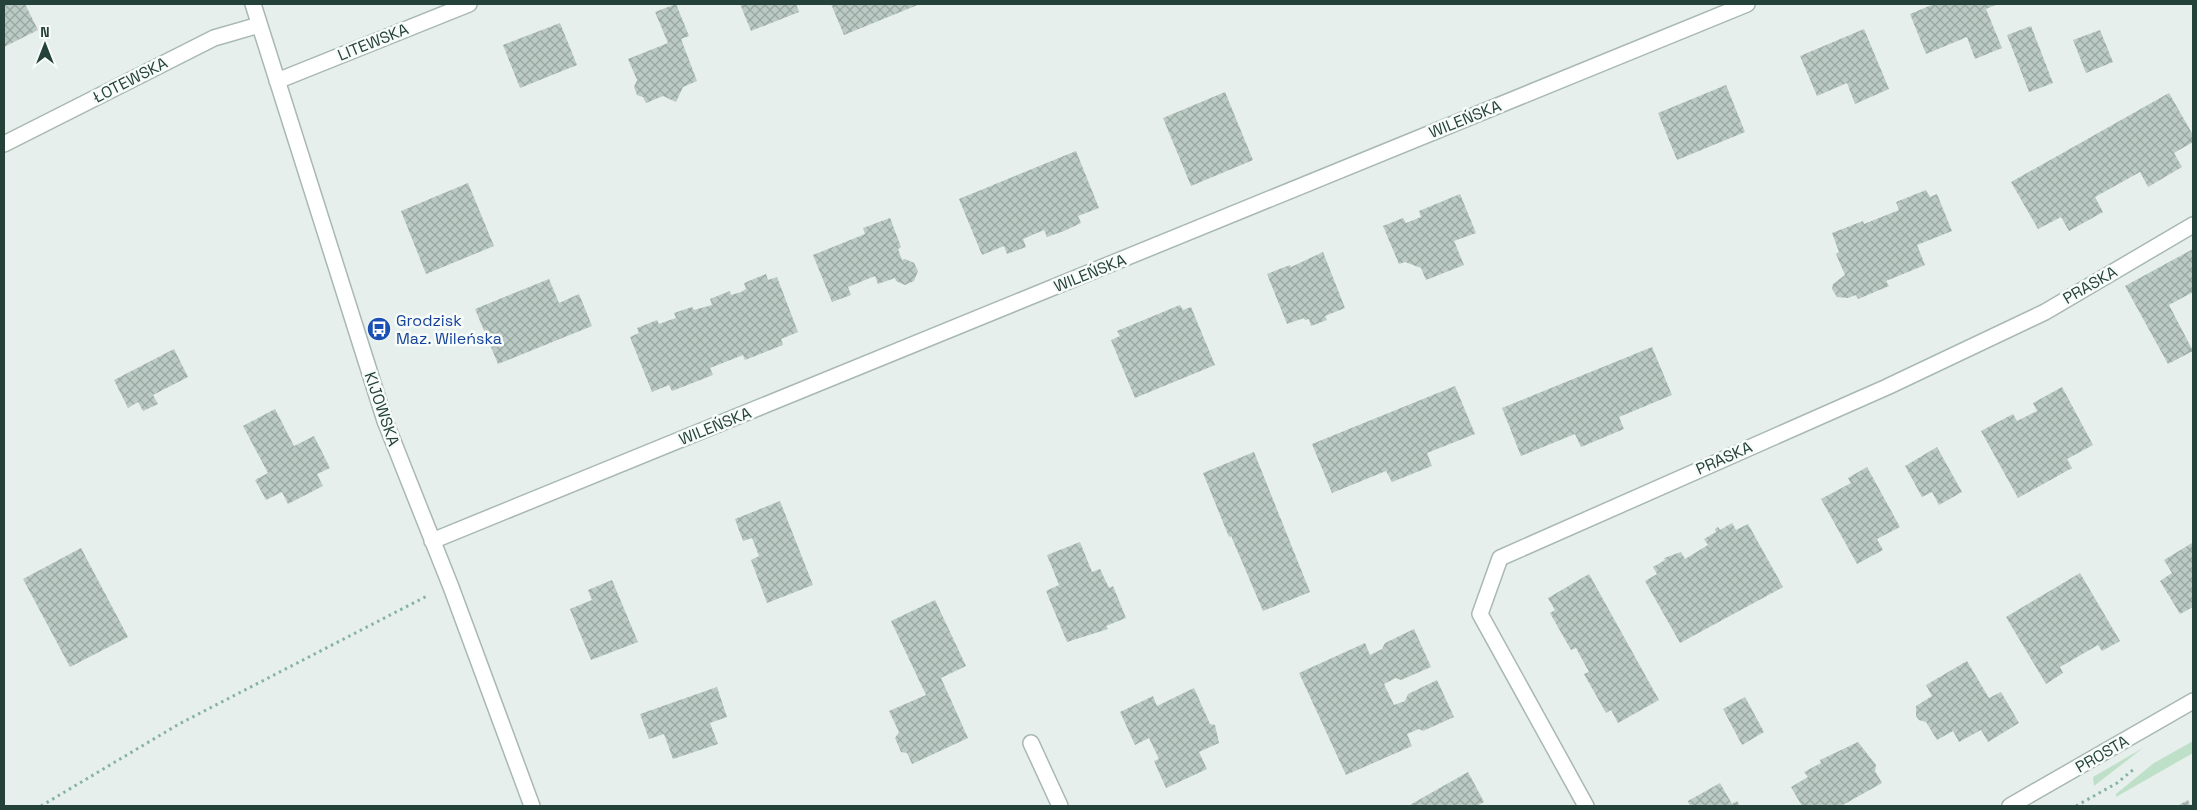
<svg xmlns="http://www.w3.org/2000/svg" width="2197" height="810" font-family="'Space Grotesk',sans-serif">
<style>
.grass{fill:#bfe0c8}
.building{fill:url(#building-cross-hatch)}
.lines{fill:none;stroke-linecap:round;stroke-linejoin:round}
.minor-casing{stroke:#a8b8b2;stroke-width:18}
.path{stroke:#86b3a5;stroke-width:3;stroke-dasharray:2.5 4;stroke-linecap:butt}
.minor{stroke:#fff;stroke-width:15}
.labels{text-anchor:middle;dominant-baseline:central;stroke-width:5;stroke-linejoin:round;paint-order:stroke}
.street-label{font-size:16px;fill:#24423a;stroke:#f7fbf9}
.transit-label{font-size:16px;fill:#164399;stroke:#f7fbf9;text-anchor:start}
</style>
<defs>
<pattern id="building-cross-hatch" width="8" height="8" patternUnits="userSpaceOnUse" patternTransform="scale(1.25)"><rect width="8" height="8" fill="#bbcac4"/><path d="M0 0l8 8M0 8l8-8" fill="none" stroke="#98a6a0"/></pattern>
</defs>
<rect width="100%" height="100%" fill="#e6efeb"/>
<path class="grass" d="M2193,741V753L2116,797V794L2154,763Z
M2143,748L2094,786L2093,777Z"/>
<path class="building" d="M4,4H25L38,30L4,47Z
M676,4L689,36L681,39L697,81L683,87L676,102L663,96L646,103L643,97L637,95L634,87L637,80L628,59L668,43L655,12Z
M740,4H796L799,12L751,31Z
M831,4H920L844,35Z
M1934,4H1998L1986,9L2002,48L1975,59L1967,37L1926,54L1910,14Z
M560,23L577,65L520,88L503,45Z
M2031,26L2053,83L2029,92L2007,35Z
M1864,29L1889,89L1855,104L1847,83L1817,96L1800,56Z
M2100,30L2113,62L2086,73L2073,40Z
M1726,85L1745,132L1677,160L1658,113Z
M1225,92L1253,160L1191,186L1163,118Z
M2169,93L2193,135V142L2174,153L2182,167L2148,187L2140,172L2095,197L2103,212L2069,231L2061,217L2038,229L2011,182Z
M1076,151L1099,208L1078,216L1081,223L1064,231L1047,237L1044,230L1023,239L1026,247L1007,254L1004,246L982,255L959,199Z
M468,183L494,246L426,274L401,211Z
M1926,190L1930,197L1937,194L1952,231L1917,245L1925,265L1886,281L1889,286L1858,299L1856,295L1848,298L1837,297L1832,289L1833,284L1845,275L1836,254L1839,252L1832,233L1863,221L1864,224L1899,210L1896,202Z
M1460,194L1476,233L1454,241L1464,265L1426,280L1421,268L1405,262L1399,264L1383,226L1403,218L1406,223L1421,217L1419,211Z
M890,218L901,247L898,249L902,260L905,259L914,263L918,271L914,281L905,285L896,281L895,278L878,284L875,276L848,287L851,295L832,302L813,255L865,234L863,228Z
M2193,249V292L2169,305L2193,351L2168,364L2125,286Z
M1323,252L1345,308L1325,316L1327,320L1311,326L1309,319L1305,320L1304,318L1287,324L1267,274L1290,265L1291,267Z
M766,274L768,280L777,277L798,332L781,339L783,345L745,360L743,355L710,368L713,375L690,384L672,391L669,385L652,392L630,337L639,333L637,328L657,320L659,324L667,321L676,318L674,313L692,307L694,310L712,305L710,299L730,291L731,295L741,292L746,289L744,283Z
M549,279L559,303L579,294L592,326L498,364L475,309Z
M1180,305L1183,310L1191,307L1215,365L1135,398L1111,340L1120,336L1117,331Z
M1652,347L1672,395L1619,417L1624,429L1581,447L1575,434L1521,456L1502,408Z
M174,349L188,377L153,395L158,404L143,411L138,402L128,408L114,380Z
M1455,386L1475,434L1427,453L1432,466L1392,482L1386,471L1332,493L1312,444Z
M2062,387L2093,445L2067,459L2072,468L2018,498L1981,431L2013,414L2017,421L2037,411L2033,403Z
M275,409L294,446L314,436L330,468L317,474L323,486L288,504L282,492L266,500L255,480L268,473L243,426Z
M1937,447L1962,492L1939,505L1932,492L1922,497L1905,466Z
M1254,452L1310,592L1263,611L1231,536L1229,537L1203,473Z
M1867,467L1900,527L1877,539L1883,550L1857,564L1821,499L1851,483L1848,478Z
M780,501L813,585L767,603L751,560L759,556L752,538L743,541L735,519Z
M1732,523L1736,530L1748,524L1783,587L1680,643L1645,581L1657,574L1653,567L1665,560L1664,558L1681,552L1685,559L1708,545L1704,539L1716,532L1715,529L1718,527L1720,530Z
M1080,542L1092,572L1100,569L1109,588L1113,586L1126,618L1106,626L1108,629L1067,642L1046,591L1059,585L1047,555Z
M2192,543L2193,607L2180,614L2160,581L2172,573L2164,560Z
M81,548L128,637L70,667L23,579Z
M2080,573L2120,641L2102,651L2098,645L2060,667L2063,673L2046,684L2006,617Z
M1589,574L1659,700L1618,723L1611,710L1606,713L1584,674L1589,672L1576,648L1571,650L1550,613L1555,610L1548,598Z
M612,580L638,642L591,660L570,609L592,600L588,590Z
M935,600L966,666L941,678L968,738L912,764L907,753L901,752L895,738L899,732L889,711L926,695L891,621Z
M1414,629L1431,667L1401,680L1396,678L1384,684L1394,705L1405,701L1408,694L1437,680L1454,717L1423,731L1419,729L1407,734L1412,746L1346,775L1299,673L1365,643L1370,655L1382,649L1385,643Z
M1967,661L1989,698L2001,692L2019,723L1988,742L1981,730L1959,742L1953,731L1937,740L1926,722L1919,720L1916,716V706L1932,696L1926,685Z
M717,687L727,717L710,723L718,744L673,759L664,734L649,739L640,714Z
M1194,688L1210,724L1215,725L1219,743L1199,752L1207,769L1166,788L1154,761L1159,759L1149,738L1135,745L1120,712L1153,696L1157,706Z
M1745,697L1764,732L1742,745L1723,709Z
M1858,742L1876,765L1875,771L1882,783L1841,806H1802L1791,787L1808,777L1804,772L1821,763L1820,760Z
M1468,772L1484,802L1477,806H1408Z
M1720,783L1732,804L1737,801L1740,806H1690L1688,801Z
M2188,800L2190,805L2193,804V806H2177Z"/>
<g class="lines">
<g class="minor-casing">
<path id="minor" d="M253,4L385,421L451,587L532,806
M277,81L469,4
M4,144L214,38L259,25
M432,541L1747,4
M1031,743L1060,806
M1586,806L1480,614L1500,558L1887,387L2045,312L2193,225
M2010,806L2193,701"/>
</g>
<path class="path" d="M41,806L179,724L427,596
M2076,806L2117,783L2134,769"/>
<use href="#minor" class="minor"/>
</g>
<defs>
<g id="bus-disc" transform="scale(1.25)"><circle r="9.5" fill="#1a4fb4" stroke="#f7fbf9"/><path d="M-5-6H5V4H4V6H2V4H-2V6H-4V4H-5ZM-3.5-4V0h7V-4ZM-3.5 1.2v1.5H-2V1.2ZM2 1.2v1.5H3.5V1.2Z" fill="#fff"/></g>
</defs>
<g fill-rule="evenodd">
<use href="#bus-disc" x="379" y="329"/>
</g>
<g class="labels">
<g class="street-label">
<text transform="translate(373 42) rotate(-22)">LITEWSKA</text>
<text transform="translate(130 80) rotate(-27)">ŁOTEWSKA</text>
<text transform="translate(1465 119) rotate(-22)">WILEŃSKA</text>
<text transform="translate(1090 273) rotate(-22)">WILEŃSKA</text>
<text transform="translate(2090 285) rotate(-30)">PRASKA</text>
<text transform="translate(382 409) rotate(71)">KIJOWSKA</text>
<text transform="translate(715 426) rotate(-22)">WILEŃSKA</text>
<text transform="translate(1724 458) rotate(-24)">PRASKA</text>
<text transform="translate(2102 754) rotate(-30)">PROSTA</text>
</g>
<g class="transit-label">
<text x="396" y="320">Grodzisk<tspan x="396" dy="18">Maz. Wileńska</tspan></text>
</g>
</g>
<rect width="2197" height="810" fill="none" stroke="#24423a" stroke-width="10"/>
<g transform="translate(45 45)" stroke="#f7fbf9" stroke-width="4" paint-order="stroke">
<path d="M0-4L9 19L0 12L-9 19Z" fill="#24423a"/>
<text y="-8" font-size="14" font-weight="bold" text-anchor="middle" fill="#24423a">N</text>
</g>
</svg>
